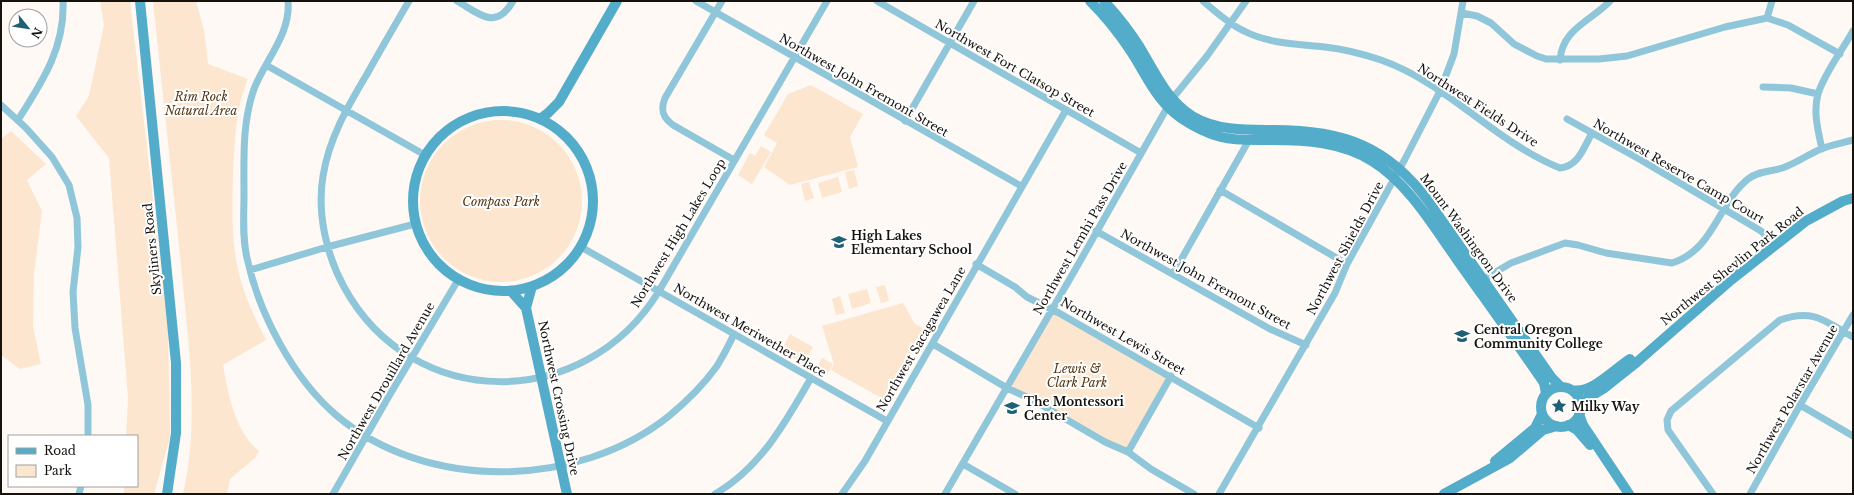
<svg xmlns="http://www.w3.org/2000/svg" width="1854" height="495" font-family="'Libre Baskerville',serif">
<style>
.green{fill:#fce6cf}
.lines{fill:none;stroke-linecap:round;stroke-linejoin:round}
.street{stroke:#90c6da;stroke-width:7}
.secondary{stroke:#53acc9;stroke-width:10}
.labels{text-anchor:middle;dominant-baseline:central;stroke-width:4;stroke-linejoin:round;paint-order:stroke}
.street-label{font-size:12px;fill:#16120e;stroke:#fff}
.park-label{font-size:12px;font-style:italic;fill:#553713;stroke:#fff}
.poi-label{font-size:12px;font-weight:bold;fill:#16120e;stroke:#fff;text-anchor:start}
</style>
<rect width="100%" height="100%" fill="#fef9f4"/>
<path class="green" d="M100,1H130L168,329L170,437L154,494H124V486H137V436H126L128,398L109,158L76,116L89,96L104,25Z
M153,1H196L204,30L208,64L248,79C235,110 235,141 233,175C232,210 231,244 240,278C246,300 256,320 266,340L223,365C228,393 235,432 259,451L255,458L230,479L227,494H183C200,419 188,341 181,265C172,177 162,89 153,1Z
M811,85L863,114L850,137L858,167L790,185L764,167L777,143L764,135L788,94Z
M420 201a81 81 0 1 1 162 0a81 81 0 1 1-162 0Z
M11,131L46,164L27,180L42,211L34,274L33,326L41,364L20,369L1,355V139Z
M761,146L771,152L752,184L738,175L750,153L755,156Z
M854,170L858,186L849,189L845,172Z
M838,177L842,192L822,198L818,183Z
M809,182L814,198L805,201L801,184Z
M885,285L889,301L881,303L876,287Z
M867,289L871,303L852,309L848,294Z
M840,296L845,313L836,315L832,299Z
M903,303L915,324L926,330L885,400L831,370L834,364L822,326Z
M1053,309L1171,376L1128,452L1007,388Z
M790,334L813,347L804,364L781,351Z
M822,358L833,364L827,375L816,369Z"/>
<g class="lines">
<path class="street" d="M288,1C291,34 265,60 254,89C242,123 244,159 244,194C244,215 242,237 247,258C259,314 293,378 336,415C426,492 578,489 669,416C686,402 704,384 717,366C723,356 729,345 734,334
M409,1C395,25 381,49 367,74C348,106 329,138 323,176C317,213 326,254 344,287C413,413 585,412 659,291L827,1
M457,1C480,14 496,31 513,1
M696,1L1021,186
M722,1L665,98C660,110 663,118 673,125L734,160
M877,1L1141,153
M1203,1C1216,12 1229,24 1244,31C1269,44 1298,44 1325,47C1343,49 1363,54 1381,60C1447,83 1495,142 1560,168C1578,167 1584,147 1592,133
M1462,13L1477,16L1491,23L1514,44L1537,56L1546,59H1599L1627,56L1725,27L1767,18L1788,25L1840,54
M1767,18L1772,1
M1560,60C1562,29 1591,21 1610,1
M266,65L425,155
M1763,87L1791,88L1818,94
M1,105L26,128L52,157L69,185L77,218L78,247L73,292L75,328L88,405V436
M1567,119L1641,160L1761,231L1776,246
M18,120C42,82 65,48 63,1
M905,121L974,1
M1822,149C1818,131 1813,112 1818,94C1825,72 1842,51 1853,31
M1220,190L1347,264
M1096,231L1270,329L1306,345
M581,247L887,421
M976,264L1015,287L1027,297L1059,313L1259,428
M250,270L327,247L415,224
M1173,274L1249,140
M1484,279L1511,263L1565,243L1578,245L1606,253L1672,263C1714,250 1718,203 1748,179C1759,170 1773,172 1785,167C1798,162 1809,154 1821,149C1831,145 1842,143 1853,140
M933,344L1007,388L1033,400L1105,442L1128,452L1151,469L1194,494
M1800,405L1853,436
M1128,452L1171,376
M963,464L1015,494
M79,494L81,486
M333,494L389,396L458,280
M715,494C760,468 786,422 811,378
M842,494L865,461L1066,110
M945,494L1075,270L1172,99L1207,56L1246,1
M1219,494L1335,293L1347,264L1405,159L1440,91L1454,54L1463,1
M1713,494L1668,430L1667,420L1671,411L1780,320C1813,308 1825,321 1853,337
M1750,494L1800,405L1853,315"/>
<path class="secondary" d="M140,1L176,363V433L167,494
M1090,1C1105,16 1118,32 1130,50C1146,74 1156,101 1181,118C1193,126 1206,133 1221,137C1237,141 1254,140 1271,140C1306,140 1341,142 1372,161C1409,184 1433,226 1458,261C1487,302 1516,342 1544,383L1546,393
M1104,1C1117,15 1129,30 1139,46C1155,72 1166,99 1192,116C1218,131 1246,130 1274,130C1343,130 1388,146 1429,202L1552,378L1560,386
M413 201a90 90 0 1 1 180 0a90 90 0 1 1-180 0Z
M540,119L548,113L559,102L617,1
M511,291L526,308L567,494
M526,308L532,286
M1541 407a20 20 0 1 1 40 0a20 20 0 1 1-40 0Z
M1572,390C1591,395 1614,369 1630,359
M1580,409L1583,402L1588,398L1603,389L1637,362L1731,280L1806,221L1843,201L1853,198
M1579,414L1583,425L1629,494
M1568,425L1577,430L1590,445
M1495,461L1535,428L1542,414
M1444,494L1510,458L1543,430L1557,426"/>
</g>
<defs>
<g id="school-bare" transform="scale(1.2)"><path d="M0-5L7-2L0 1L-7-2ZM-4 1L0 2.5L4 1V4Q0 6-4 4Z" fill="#1e6074" stroke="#fff" stroke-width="2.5" paint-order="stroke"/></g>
<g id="university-bare" transform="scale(1.2)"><path d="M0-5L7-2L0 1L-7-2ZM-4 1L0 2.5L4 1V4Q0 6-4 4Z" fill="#1e6074" stroke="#fff" stroke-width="2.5" paint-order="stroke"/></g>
<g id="sight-bare" transform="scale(1.2)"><path d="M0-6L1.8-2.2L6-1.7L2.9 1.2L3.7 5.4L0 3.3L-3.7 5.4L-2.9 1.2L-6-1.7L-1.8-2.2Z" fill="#1e6074" stroke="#fff" stroke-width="2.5" paint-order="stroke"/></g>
</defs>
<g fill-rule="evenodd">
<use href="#school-bare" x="839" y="242"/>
<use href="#university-bare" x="1462" y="336"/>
<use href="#sight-bare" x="1559" y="406"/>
<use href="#school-bare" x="1012" y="408"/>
</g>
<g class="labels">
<g class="street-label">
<text transform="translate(1015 68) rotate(30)">Northwest Fort Clatsop Street</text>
<text transform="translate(864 85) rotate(30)">Northwest John Fremont Street</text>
<text transform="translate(1478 105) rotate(33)">Northwest Fields Drive</text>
<text transform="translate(1679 171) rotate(30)">Northwest Reserve Camp Court</text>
<text transform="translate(678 233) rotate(-59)">Northwest High Lakes Loop</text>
<text transform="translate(1080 238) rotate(-60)">Northwest Lemhi Pass Drive</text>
<text transform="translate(1469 238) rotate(54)">Mount Washington Drive</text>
<text transform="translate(1345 248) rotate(-62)">Northwest Shields Drive</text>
<text transform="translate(152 249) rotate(-96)">Skyliners Road</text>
<text transform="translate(1732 266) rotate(-39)">Northwest Shevlin Park Road</text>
<text transform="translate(1206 279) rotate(29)">Northwest John Fremont Street</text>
<text transform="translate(750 330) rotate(30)">Northwest Meriwether Place</text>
<text transform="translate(1123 336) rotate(30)">Northwest Lewis Street</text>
<text transform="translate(921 339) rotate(-60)">Northwest Sacagawea Lane</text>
<text transform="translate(386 381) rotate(-60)">Northwest Drouillard Avenue</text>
<text transform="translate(559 398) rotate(78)">Northwest Crossing Drive</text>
<text transform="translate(1792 399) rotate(-60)">Northwest Polarstar Avenue</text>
</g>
<g class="park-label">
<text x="201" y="96">Rim Rock<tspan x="201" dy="14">Natural Area</tspan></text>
<text x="501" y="201">Compass Park</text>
<text x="1077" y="368">Lewis &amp;<tspan x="1077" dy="14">Clark Park</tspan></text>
</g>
<g class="poi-label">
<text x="851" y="235">High Lakes<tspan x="851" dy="14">Elementary School</tspan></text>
<text x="1474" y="329">Central Oregon<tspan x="1474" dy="14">Community College</tspan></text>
<text x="1024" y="401">The Montessori<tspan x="1024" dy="14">Center</tspan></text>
<text x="1571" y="406">Milky Way</text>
</g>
</g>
<rect width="1854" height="495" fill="none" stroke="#16120e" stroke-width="4"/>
<rect x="8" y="435" width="130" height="52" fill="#ffffff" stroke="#a2a09f"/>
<rect x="16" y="448" width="20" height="6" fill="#53acc9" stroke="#a2a09f"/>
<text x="44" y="455" font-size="12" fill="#16120e">Road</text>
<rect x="16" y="465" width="20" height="12" fill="#fce6cf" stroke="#a2a09f"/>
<text x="44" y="475" font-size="12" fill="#16120e">Park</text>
<g transform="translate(28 28) rotate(120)"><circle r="19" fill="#ffffff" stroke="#a2a09f"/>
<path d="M0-3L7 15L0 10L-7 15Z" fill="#1e6074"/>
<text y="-6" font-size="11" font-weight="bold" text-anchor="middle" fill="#16120e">N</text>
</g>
</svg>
